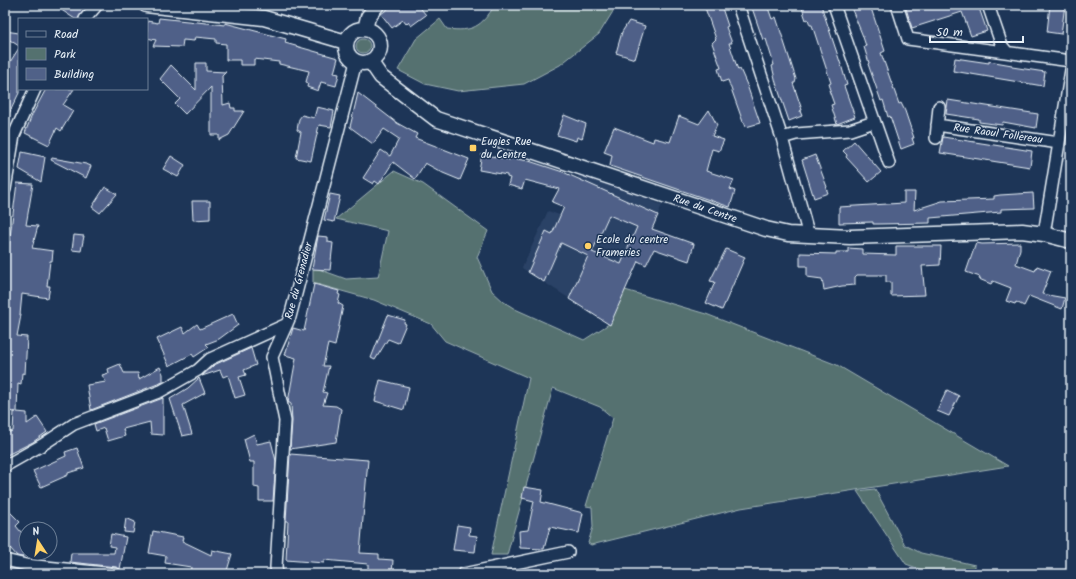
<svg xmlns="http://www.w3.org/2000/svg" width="1076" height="579" font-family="Kalam,sans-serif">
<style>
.built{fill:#2c4266}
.green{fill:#54716f;stroke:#9eb1b4}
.building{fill:#506188;stroke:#e8f1f8;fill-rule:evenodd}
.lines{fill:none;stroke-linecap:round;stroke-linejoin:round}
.minor-casing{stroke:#e8f1f8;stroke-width:14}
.tertiary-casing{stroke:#e8f1f8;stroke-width:17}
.minor{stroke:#1d3557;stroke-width:11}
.tertiary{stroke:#1d3557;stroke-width:14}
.poi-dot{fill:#ffd166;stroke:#1d3557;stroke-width:1.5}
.labels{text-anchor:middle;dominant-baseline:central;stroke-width:3;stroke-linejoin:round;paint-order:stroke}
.street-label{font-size:11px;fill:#e8f1f8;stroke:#1d3557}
.poi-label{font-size:11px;fill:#e8f1f8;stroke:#1d3557;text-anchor:start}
</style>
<rect width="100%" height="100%" fill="#1d3557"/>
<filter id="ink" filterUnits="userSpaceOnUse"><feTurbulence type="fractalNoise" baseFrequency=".025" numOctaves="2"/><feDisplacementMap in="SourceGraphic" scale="8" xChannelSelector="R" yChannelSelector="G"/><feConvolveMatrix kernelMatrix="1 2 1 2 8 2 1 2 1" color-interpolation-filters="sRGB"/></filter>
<g filter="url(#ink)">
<path class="built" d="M580,173L662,205L609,324L522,268L548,211L562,216Z"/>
<path class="green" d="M495,5H617L599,34L560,65L524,84L458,91L425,84L398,70L416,39L440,19L447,29C473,32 481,27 495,5Z
M356 46a7 7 0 1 1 14 0a7 7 0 1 1-14 0Z
M394,171L423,184L488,231L477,257L492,291L504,302L515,309L584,340L609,324L625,290L706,314L837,365L1008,466L741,508L591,545L588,543L593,527L592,507L586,506L613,418L600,407L553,388L507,555H491L529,378L445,341L431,324L374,300L313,283V267L346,279L378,277L388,231L336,219Z
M875,489L905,545L921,553L975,565V574H933L906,564L857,491Z"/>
<path class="building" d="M54,5H86V7L78,19H75Z
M393,5H418L426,15L411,26L408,22L406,24L403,20L392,28L381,14Z
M704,5H721L728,26L726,27L732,43H729L738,70L740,69L747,85L760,123L746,127L744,122H743L728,80L722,82L718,69L721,68L712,43L716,39Z
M751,5H767L772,19L776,17L796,79L795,83H793L802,110L800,111L802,116L789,121L776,83L772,66L774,65L766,39L763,40Z
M801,5H821L842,68L847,85L844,86L855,117L837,124L831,105L834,104L829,90H831L829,84L831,83L812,25H810L808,19L806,20Z
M850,5H870L885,51L881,53L899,104L901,103L905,111L914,138H912L914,144L901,149L890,116L888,117L883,100L881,101L868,64L869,63L864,47L866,46L862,34Z
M905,5H978L987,31L971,36L962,12L912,28Z
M1050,5H1065L1061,34L1047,32Z
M159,18L225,25V23L286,39L285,43L338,58L334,73L339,74L336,86L321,82L318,91L307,87L308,83L306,82L309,71L279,64V62L254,59V65H240V60H226V44L216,43V39L195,37L194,41L183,40L182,47L153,46L156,40L147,38V21L158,23Z
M629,21L645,26L635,59L616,53L622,32Z
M5,31L19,33V46L5,37Z
M19,48V93L5,122V60L10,62Z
M955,58L989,63V61L1012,65V67L1045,72L1043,86L953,71Z
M196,63H206V71L226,72L222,76L223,105L230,103L231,108H235V111H244L229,135L219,140V135H211V87L185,114L175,104L180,99L160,79L171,65L196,90Z
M46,89H74L63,105L73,111L61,131L57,128L49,145L25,133L32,115Z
M358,93L397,123L417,134L415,138L469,159L460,180L443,173L425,163L415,179L393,162L379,184L375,181L373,184L363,178L381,150L390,156L399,139L384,129L373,144L350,127Z
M948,100L1038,114L1036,128L1003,122L1002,125L979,122V119L946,114Z
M317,107L334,111L331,127L319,125L311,161L296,158L301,132L297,130L299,119L302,115L314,118Z
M709,110L717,125L712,136L724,140L719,151L712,149L706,171L734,180L730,189L735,191L730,207L610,166L612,155L604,152L614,127L653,142L654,138L670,142L679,116L699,124Z
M564,115L586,124L582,139L577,137L576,141L557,135Z
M943,137L1032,151L1030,167L940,153Z
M854,141L881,172L869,182L846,157L847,155L843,151Z
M22,152L45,157L41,182L19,169Z
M482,154L510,160V158L529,161L563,172L658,215L652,229L694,244L689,261L654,249L646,265L638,261L610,325L569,299L588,256L561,243L544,282L528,272L546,231L552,234L564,207L552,202L559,189L525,180L522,189L508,185L510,178L507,177V175L479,170ZM609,215L637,227L621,264L592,252Z
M815,155L827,187L826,188L828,193L814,198L802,160Z
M171,156L185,165L178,177L163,169Z
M52,158L86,164L91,166L86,178L51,160Z
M17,183L33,184L26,225L38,226L32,248L53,251L52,261H50L47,286H50L48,298L22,294L20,315H21L17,336L27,337L25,374L22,373L21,384L18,383L17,412L27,413V424L37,417L47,432L33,442L5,456V433L13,431L14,412H16L5,411V275Z
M105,187L117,194L100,213L92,207Z
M904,192H915L914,210L942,201L994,199V196L1000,195L1033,193L1034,208L1001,209V212L930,218V223L879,224H873V222L839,223V207L904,203Z
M330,194L340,196L334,222L324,220Z
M192,201H210V219L193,220Z
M74,235L84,236L81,251L72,250Z
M318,236L328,237V242L333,243L330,270L312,269Z
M976,243L982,244L1020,243V249L1016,264L1035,271L1037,266L1051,271L1042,294L1065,298L1062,309L1029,296L1024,306L1016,302L1015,304L1006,301L1011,288L993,281L991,284L979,279L980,277L966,272Z
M896,246H941L940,265L922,266L925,295L891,296V282H886V275H857L855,277V285L842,286L824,290L822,279L807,277V266H800V253L836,254V252H848V248L862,249V254L896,255Z
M726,249L745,257L722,310L706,303L715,282L710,281Z
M314,284L339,291L338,294L340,295L338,303L343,306L335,346L328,344L323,366H329L323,392L327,393L323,405L336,406L341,409L336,442L290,449L292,421L291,404L288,402L296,358L285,355L293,328L304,331Z
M233,314L238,325L219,339L206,344L209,347L194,357L192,354L169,366L157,339L182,327L185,333L197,324L200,329Z
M388,315L405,320L404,323L406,324L398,343L388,339L375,360L371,358Z
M251,348L256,365L244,370L246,375L239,377L245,395L235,398L228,375L223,377L220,370L202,376L214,365Z
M120,364L124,373H138L139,379L160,367L163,374V382L91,410L87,385L106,382L102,375L109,373L108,369Z
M199,378L205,393L183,405L192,434L182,436L170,399L188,388Z
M380,380L409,387L404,410L375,401Z
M947,390L959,396L949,416L937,411Z
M163,398V435L151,434L150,422L123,429L125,436L108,441L104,428L96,431L94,424Z
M254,434L257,444L271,441L276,461L273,501H259V488L254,487V462H250L244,439Z
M77,448L84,468L68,473V475L41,487L33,471L66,456L65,452Z
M290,454L368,460L360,553L379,554V559L393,560L392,574H368V564L324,560V563L286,560L288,521H286Z
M524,487L543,490L541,502L583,513L579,533L550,527L544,549L520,548L519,531L528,530L534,501L522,498Z
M5,507L20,522L16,526L26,538V554L22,557L17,556L5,542Z
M126,518L135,522L133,533L124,532Z
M457,525L470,527L469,535L477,536L475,552L453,550Z
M153,531L183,537L182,541L211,555L212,550L232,554L226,574H190L191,567L165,563L166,556L149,553Z
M111,534L126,537L120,569L116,567L70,562L71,553H114L115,547L109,546Z"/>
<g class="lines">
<g class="minor-casing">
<path id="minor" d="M738,5L782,138L809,236
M834,5L889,163
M897,5L908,39L1071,61
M988,5L1002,46L1007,52
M85,19L97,5
M937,125L1059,143
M782,138L796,134L850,130L874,122
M936,138L939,107
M5,189L14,135L35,89
M1044,234L1071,70
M5,466L42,445L74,424L161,391L198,370L210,359L287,324
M5,560L26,565L115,574
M277,574L276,567L285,421L272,357L290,317L356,62
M463,574L568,552"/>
</g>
<g class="tertiary-casing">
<path id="tertiary" d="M146,5L264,18L346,42
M346 46a17 17 0 1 1 34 0a17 17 0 1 1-34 0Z
M365,29L368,17L377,5
M370,61L381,77L436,119L766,229L788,234L850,237L1022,231L1044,234L1071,241"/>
</g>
<use href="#minor" class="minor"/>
<use href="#tertiary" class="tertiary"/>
</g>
</g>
<g class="poi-dot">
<rect x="469" y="144" width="8" height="8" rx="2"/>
<circle cx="588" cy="246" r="4"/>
</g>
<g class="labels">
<g class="street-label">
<text transform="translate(998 134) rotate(8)">Rue Raoul Follereau</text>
<text transform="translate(705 209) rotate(19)">Rue du Centre</text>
<text transform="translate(299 281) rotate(-75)">Rue du Grenadier</text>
</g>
<g class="poi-label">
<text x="481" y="142">Eugies Rue<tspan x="481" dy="13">du Centre</tspan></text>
<text x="596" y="240">Ecole du centre<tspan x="596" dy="13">Frameries</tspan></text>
</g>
</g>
<rect width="1076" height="579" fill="none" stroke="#1d3557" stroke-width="20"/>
<rect x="10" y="10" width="1056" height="559" fill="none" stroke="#e8f1f8" stroke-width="1.5" filter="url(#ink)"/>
<rect x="18" y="18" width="130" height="72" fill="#1d3557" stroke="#6e8097"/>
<rect x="26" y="31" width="20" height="6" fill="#1d3557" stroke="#6e8097"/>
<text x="54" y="38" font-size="12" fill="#e8f1f8">Road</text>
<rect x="26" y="48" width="20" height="12" fill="#54716f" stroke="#6e8097"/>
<text x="54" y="58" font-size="12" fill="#e8f1f8">Park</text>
<rect x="26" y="68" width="20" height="12" fill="#506188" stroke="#6e8097"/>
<text x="54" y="78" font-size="12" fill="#e8f1f8">Building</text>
<g transform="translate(38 541) rotate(348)"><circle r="19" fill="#1d3557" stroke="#6e8097"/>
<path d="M0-3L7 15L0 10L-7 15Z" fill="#ffd166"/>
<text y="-6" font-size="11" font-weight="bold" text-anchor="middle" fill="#e8f1f8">N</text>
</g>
<path d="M930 36v6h93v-6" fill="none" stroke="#e8f1f8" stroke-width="2"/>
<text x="936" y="36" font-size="12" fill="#e8f1f8" stroke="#1d3557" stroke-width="3" paint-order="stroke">50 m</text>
</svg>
